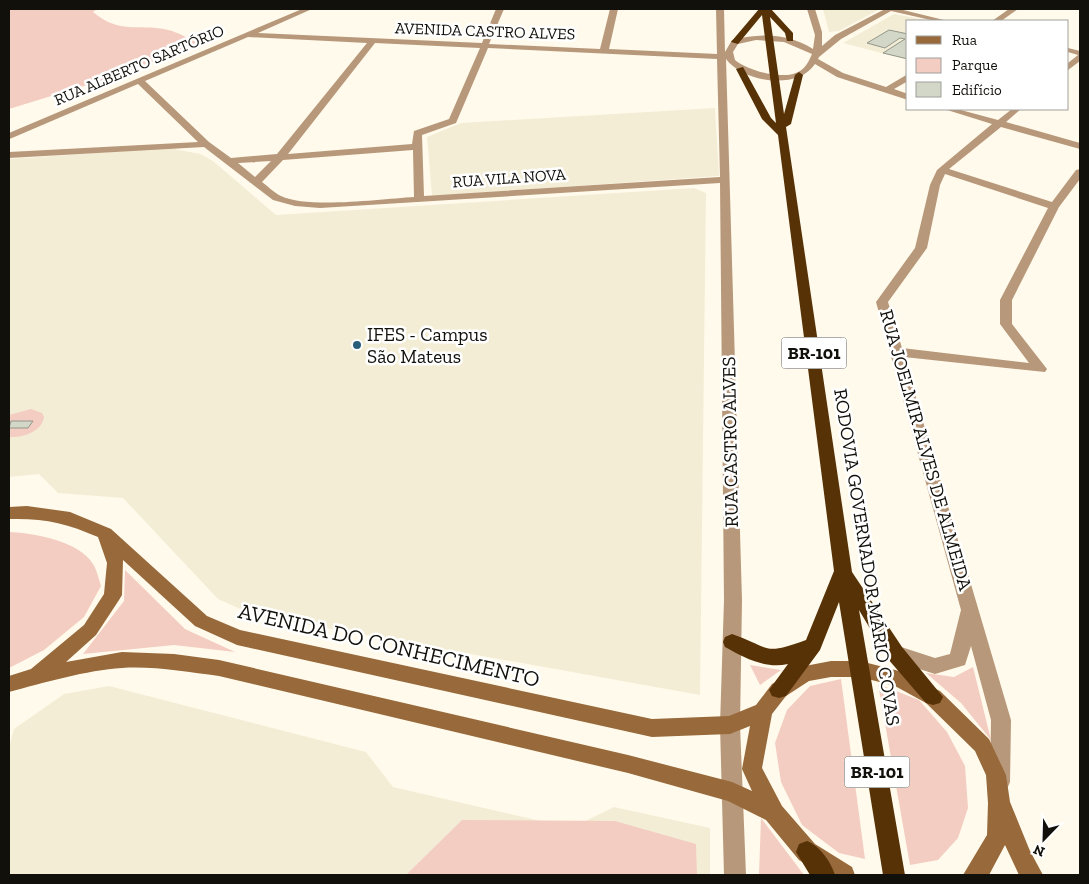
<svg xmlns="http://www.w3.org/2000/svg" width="1089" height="884" font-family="'Zilla Slab',serif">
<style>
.built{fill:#f4edd6}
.green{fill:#f4cdc2}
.building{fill:#d2d7c8;stroke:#929688}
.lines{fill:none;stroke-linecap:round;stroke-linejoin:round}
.street{fill:#b8987a;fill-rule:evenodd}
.secondary{fill:#97693b;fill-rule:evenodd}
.highway{fill:#573206;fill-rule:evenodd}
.poi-dot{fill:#295e7a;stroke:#fff;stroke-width:2}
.labels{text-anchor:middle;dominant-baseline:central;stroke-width:5;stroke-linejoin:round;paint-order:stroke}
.far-street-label{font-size:16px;fill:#11100b;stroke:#fff}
.shield{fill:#fff;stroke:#585854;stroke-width:1}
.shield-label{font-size:18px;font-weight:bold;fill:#11100b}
.poi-label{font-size:19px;fill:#11100b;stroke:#fff;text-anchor:start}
.street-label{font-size:19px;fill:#11100b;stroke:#fff}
.near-street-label{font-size:22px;fill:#11100b;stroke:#fff}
</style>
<rect width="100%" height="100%" fill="#fffaeb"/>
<path class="built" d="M823,9H880L839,31L829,32Z
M894,14L932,21H908V60L843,43Z
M715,108L719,176L432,196L427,137L461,123Z
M169,148L200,154L213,161L276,215L694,188L706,193L700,695L254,615L218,599L123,498L58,493L39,474L9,477V159Z
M109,686L366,752L393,787L571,828L614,807L710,828V875H9V747L14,729L64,694Z"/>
<path class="green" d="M9,9H97L93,12C121,36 141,22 172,31C181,34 189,39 197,42L184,50L113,77L9,109Z
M31,409L42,413L44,417C42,432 22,438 9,437V415Z
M9,532C34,533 79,541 93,564C97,570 99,580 101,586L84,617L44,650L9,668Z
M125,570L185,629L235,652L174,645L83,654L124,601Z
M750,665L781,670L760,685Z
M973,667L991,740L961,703L926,673L954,677Z
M841,679L865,859L839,853L802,825L781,782L775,743L787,710L810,686Z
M878,684L919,700L947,732L965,766L968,808L958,838L938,860L910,865Z
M761,818L804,875H759Z
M462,820L615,821L696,844L697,875H406Z"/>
<path class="building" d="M889,30L908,34V59L883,53L905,39L900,38L885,48L867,43Z
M11,421H33L28,428H9Z"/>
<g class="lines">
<path class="street" d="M302,9H312L258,33L482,43L496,9H504L489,44L600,49L610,9H618L609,49L717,54L716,9H724L725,52L732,40C761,33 787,33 813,49L815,35L807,9H815L822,32V46L835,35L885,9H899L948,21H935L891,11L841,39L819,57L818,59L843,73L886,87L908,74V81L894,89L908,94V100L837,77L815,64C797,91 743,82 726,59L742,600L740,725L746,875H724L720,725L724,600L720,183L320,208L295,206L273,200L204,147L9,158V152L198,142L138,84L12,138L9,139V133ZM248,37L367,43L277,154L231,158L209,142L145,81ZM756,40L784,42L812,54C809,61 806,67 800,71C785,81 748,71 735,60L733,52L738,44ZM375,43L480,48L449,119L414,131L412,144L288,154ZM488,48L717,59L720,177L424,196L422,135L456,123ZM413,150L414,197C381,199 308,209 281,196C274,193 268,186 262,182L283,160ZM271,161L255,177L238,163Z
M1009,9H1018L1001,21H992Z
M1068,48L1080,51V61L1068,70V63L1078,55L1068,52Z
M944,109H957L998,120L1012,109H1021L1006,122L1080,143V149L1001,127L949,169L1052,202L1076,170L1080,169V179L1059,207L1012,300V324L1047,369L1045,372L904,357L1011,720L1010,782L1007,789L1000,792L993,789L990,782L991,720L971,646L965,665L935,674L888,659L886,653L888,647L895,645L935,658L950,654L961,610L876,302L915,248L930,185L937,170L992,124ZM945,174L1048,208L1000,300V324L1029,363L902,348L888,302L927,248L940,185Z"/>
<path class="secondary" d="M27,506L70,512L111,529L207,616L240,630L652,719L729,716L756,705L772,684L805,666L831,661H860L899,671L940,691L989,739L1006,775L1010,802L1030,851L1043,875H1019L1005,845L989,875H963L987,835L988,803L986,775L975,751L926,703L895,686L860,677H831L809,681L786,696L772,714L762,768L782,806L815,844L852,867L855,875H824L799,860L766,820L728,801L628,773L219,676C187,672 154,666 122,668C87,670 43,683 9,692V676L31,669L84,625L104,594L107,563L98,537C66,523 44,518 9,519V507ZM123,560L195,626L237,645L652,737L730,734L750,726L742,769L752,791L732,782L628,755L219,660L174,654L122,652L66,662L96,635L119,600L122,595Z"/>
<path class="highway" d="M759,9H771L793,33V41H787L785,33L770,17L784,114L795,75L799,72L803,75L791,124L786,127L852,572L902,647L943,697L940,703L933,705L926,703L888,659L859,610L905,875H883L839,602L820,650L786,696L779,698L772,696L769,690L788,664C765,669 745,658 725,647L723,642L725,637L732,634C772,648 762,656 806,640L834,571L778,135L762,119L736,69L743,67L771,118L776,123L762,15L738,44L731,42Z
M807,841C820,846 831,862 835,875H810L796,852L799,844Z"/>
</g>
<circle class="poi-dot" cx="357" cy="345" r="5"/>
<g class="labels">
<g class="far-street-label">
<text transform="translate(485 31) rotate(2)">AVENIDA CASTRO ALVES</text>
<text transform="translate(139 65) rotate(-23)">RUA ALBERTO SARTÓRIO</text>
<text transform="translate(509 178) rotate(-4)">RUA VILA NOVA</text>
</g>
<g class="shield">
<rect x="781.5" y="337.5" width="65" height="31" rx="4"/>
<rect x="844.5" y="756.5" width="65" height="31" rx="4"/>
</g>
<g class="shield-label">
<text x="814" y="353">BR-101</text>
<text x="877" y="772">BR-101</text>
</g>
<g class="poi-label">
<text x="367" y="334">IFES - Campus<tspan x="367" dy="22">São Mateus</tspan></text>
</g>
<g class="street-label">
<text transform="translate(730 442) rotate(-91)">RUA CASTRO ALVES</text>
<text transform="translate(926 450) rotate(74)">RUA JOELMIR ALVES DE ALMEIDA</text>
<text transform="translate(867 557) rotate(81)">RODOVIA GOVERNADOR MÁRIO COVAS</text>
</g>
<g class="near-street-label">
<text transform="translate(389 645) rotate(13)">AVENIDA DO CONHECIMENTO</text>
</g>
</g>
<rect width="1089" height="884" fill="none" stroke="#11100b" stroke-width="20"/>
<rect x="906" y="20" width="162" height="90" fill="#ffffff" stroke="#a09f9d"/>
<rect x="916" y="36" width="25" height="8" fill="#97693b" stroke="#a09f9d"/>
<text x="952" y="45" font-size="15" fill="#11100b">Rua</text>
<rect x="916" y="58" width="25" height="15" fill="#f4cdc2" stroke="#a09f9d"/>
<text x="952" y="70" font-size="15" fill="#11100b">Parque</text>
<rect x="916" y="82" width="25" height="15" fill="#d2d7c8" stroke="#a09f9d"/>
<text x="952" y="95" font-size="15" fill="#11100b">Edifício</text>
<g transform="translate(1044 839) rotate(203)" stroke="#ffffff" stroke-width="4" paint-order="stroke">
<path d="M0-4L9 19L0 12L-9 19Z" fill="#11100b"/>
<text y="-8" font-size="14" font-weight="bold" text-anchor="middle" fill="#11100b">N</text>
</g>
</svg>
